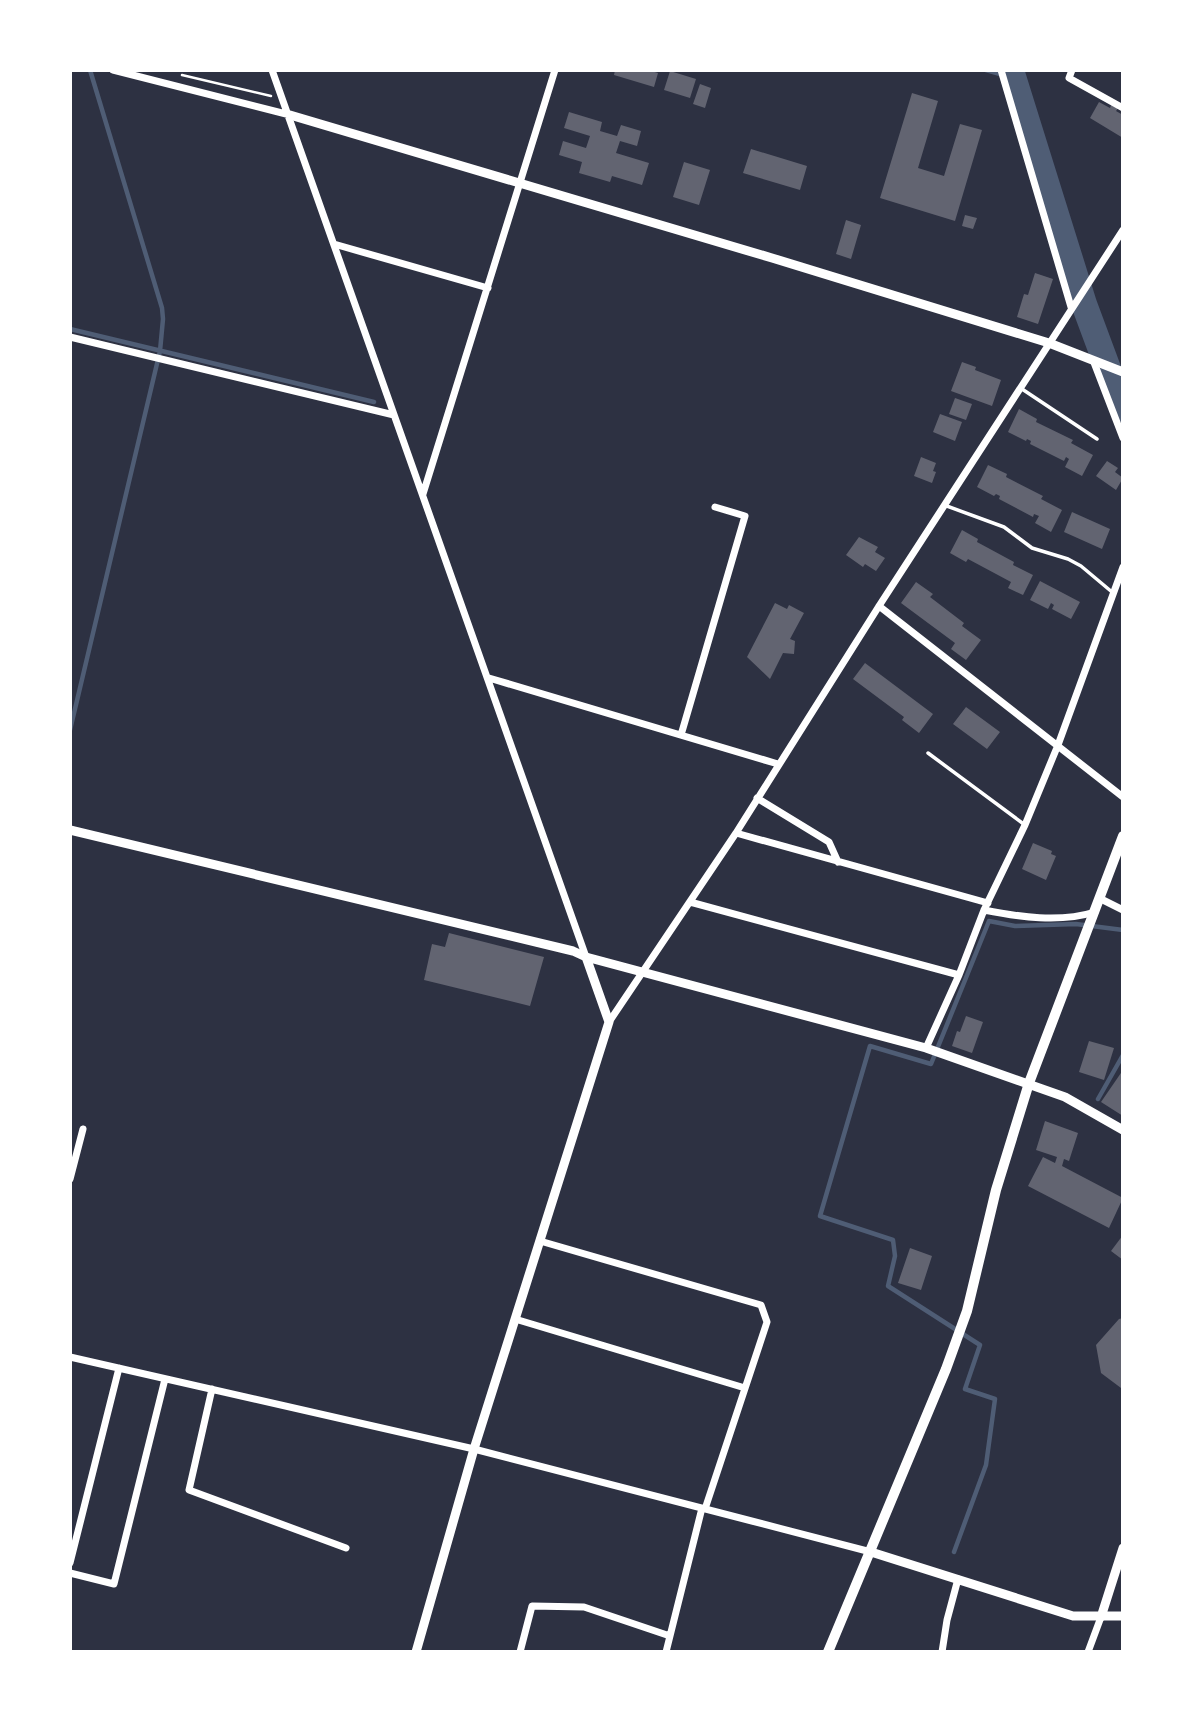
<svg xmlns="http://www.w3.org/2000/svg" width="1193" height="1722" font-family="Poppins,sans-serif">
<style>
.lines{fill:none;stroke-linecap:round;stroke-linejoin:round}
.stream{stroke:#4f5d75;stroke-width:4.5}
.river{stroke:#4f5d75;stroke-width:26}
.building{fill:#626471}
.path{stroke:#fff;stroke-width:2.5}
.service{stroke:#fff;stroke-width:3.5}
.minor{stroke:#fff;stroke-width:7}
.tertiary{stroke:#fff;stroke-width:9}
.primary{stroke:#fff;stroke-width:10}
</style>
<rect width="100%" height="100%" fill="#2d3142"/>
<g class="lines">
<path class="stream" d="M986,70L1014,78
M70,329L374,402
M70,730L160,351L163,319L162,308L90,70
M1098,1099L1123,1055
M954,1552L986,1465L995,1399L965,1389L980,1345L888,1286L895,1256L893,1240L820,1216L870,1046L931,1064L989,921L1015,926L1076,924L1123,930"/>
<path class="river" d="M1011,70L1084,304L1123,409"/>
</g>
<path class="building" d="M615,70H648L658,73L654,87L614,75Z
M670,71L696,79L690,98L664,90Z
M700,84L711,88L705,108L693,104Z
M912,93L938,101L918,168L944,176L960,124L982,130L955,221L880,198Z
M1099,102L1110,108L1112,103L1119,107L1116,111L1123,115V138L1090,118Z
M569,112L602,122L600,131L617,136L621,125L641,131L637,146L620,141L616,153L649,163L642,185L612,176L610,182L579,173L582,162L559,155L563,141L586,148L590,136L564,128Z
M751,149L807,166L800,190L743,173Z
M684,162L710,170L699,205L673,197Z
M965,215L977,218L973,229L962,226Z
M846,220L861,225L851,259L836,254Z
M1035,273L1053,279L1038,324L1017,317L1024,294L1028,295Z
M962,362L976,367L975,370L1001,380L992,406L951,391Z
M955,398L972,404L966,420L949,414Z
M1019,409L1037,419L1036,422L1073,440L1071,443L1093,455L1082,476L1065,467L1069,459L1066,457L1064,461L1030,444L1031,441L1027,439L1026,441L1008,432Z
M940,414L962,422L955,441L933,432Z
M921,457L936,463L933,471L936,472L932,483L914,476Z
M1107,461L1118,468L1115,472L1123,478L1116,490L1096,476Z
M988,465L1007,474L1006,477L1043,496L1041,499L1062,510L1051,532L1035,523L1039,516L1034,514L1033,517L999,499L1000,496L996,494L994,496L977,487Z
M1072,512L1110,529L1102,549L1064,532Z
M962,530L978,539L977,542L1014,562L1013,565L1033,575L1023,595L1008,588L1011,582L968,559L966,562L950,553Z
M859,537L878,547L875,552L885,558L876,571L865,564L863,567L846,555Z
M1040,581L1080,602L1071,619L1052,609L1054,605L1051,603L1048,609L1030,600Z
M916,582L933,594L930,597L964,623L962,626L981,640L966,660L951,649L955,643L901,603Z
M775,603L787,609L789,605L804,613L790,639L795,641L794,654L783,653L770,679L747,657Z
M865,663L933,714L919,733L902,720L904,717L853,679Z
M966,707L1000,732L987,749L953,724Z
M1033,843L1052,851L1051,854L1056,856L1046,880L1022,869Z
M449,933L544,957L530,1006L424,980L432,944L445,947Z
M966,1016L983,1022L972,1053L952,1046L957,1031L960,1032Z
M1089,1041L1114,1048L1104,1080L1079,1072Z
M1123,1070V1116L1101,1102Z
M1045,1121L1078,1133L1069,1161L1064,1159L1062,1166L1123,1198L1109,1228L1028,1186L1043,1157L1055,1163L1057,1157L1036,1150Z
M1123,1235V1260L1111,1251Z
M910,1248L932,1256L921,1290L898,1283Z
M1123,1318V1388H1121L1101,1373L1096,1345L1119,1319Z"/>
<g class="lines">
<path class="path" d="M182,75L271,96"/>
<path class="service" d="M1022,389L1097,439
M944,505L1004,527L1032,548L1068,559L1081,566L1112,592
M928,753L1025,825"/>
<path class="minor" d="M113,70L290,115
M272,70L586,957
M1001,70L1071,307
M1072,70L1069,78L1123,108
M334,244L488,288
M70,337L394,415
M1093,360L1123,438
M423,494L555,70
M879,606L1123,797
M489,678L778,764
M681,735L745,516L715,507
M757,798L829,842L838,862
M736,833L988,903
M1101,899L1123,910
M690,902L959,975
M984,910C1020,917 1059,923 1095,912
M609,1022L736,833L879,606L1123,230
M926,1048L959,975L984,910L1025,825L1058,745L1123,567
M70,1179L83,1129
M540,1241L761,1305L767,1322L705,1509
M515,1319L745,1388
M70,1357L474,1449L871,1552
M212,1389L189,1490L346,1548
M70,1563L119,1368
M70,1573L114,1584L165,1379
M520,1652L532,1606L584,1607L670,1636
M666,1652L702,1508
M942,1652L947,1620L958,1579
M1088,1652L1101,1617"/>
<path class="tertiary" d="M290,115L772,258L1049,343L1123,372
M70,830L573,951L586,957L926,1048L1065,1097L1123,1130
M871,1552L1073,1616H1123
M1101,1617L1123,1548
M416,1652L474,1449L609,1022L586,957"/>
<path class="primary" d="M828,1652L946,1369L967,1311L996,1190L1029,1083L1123,836"/>
</g>
<rect width="1193" height="1722" fill="none" stroke="#ffffff" stroke-width="144"/>
</svg>
